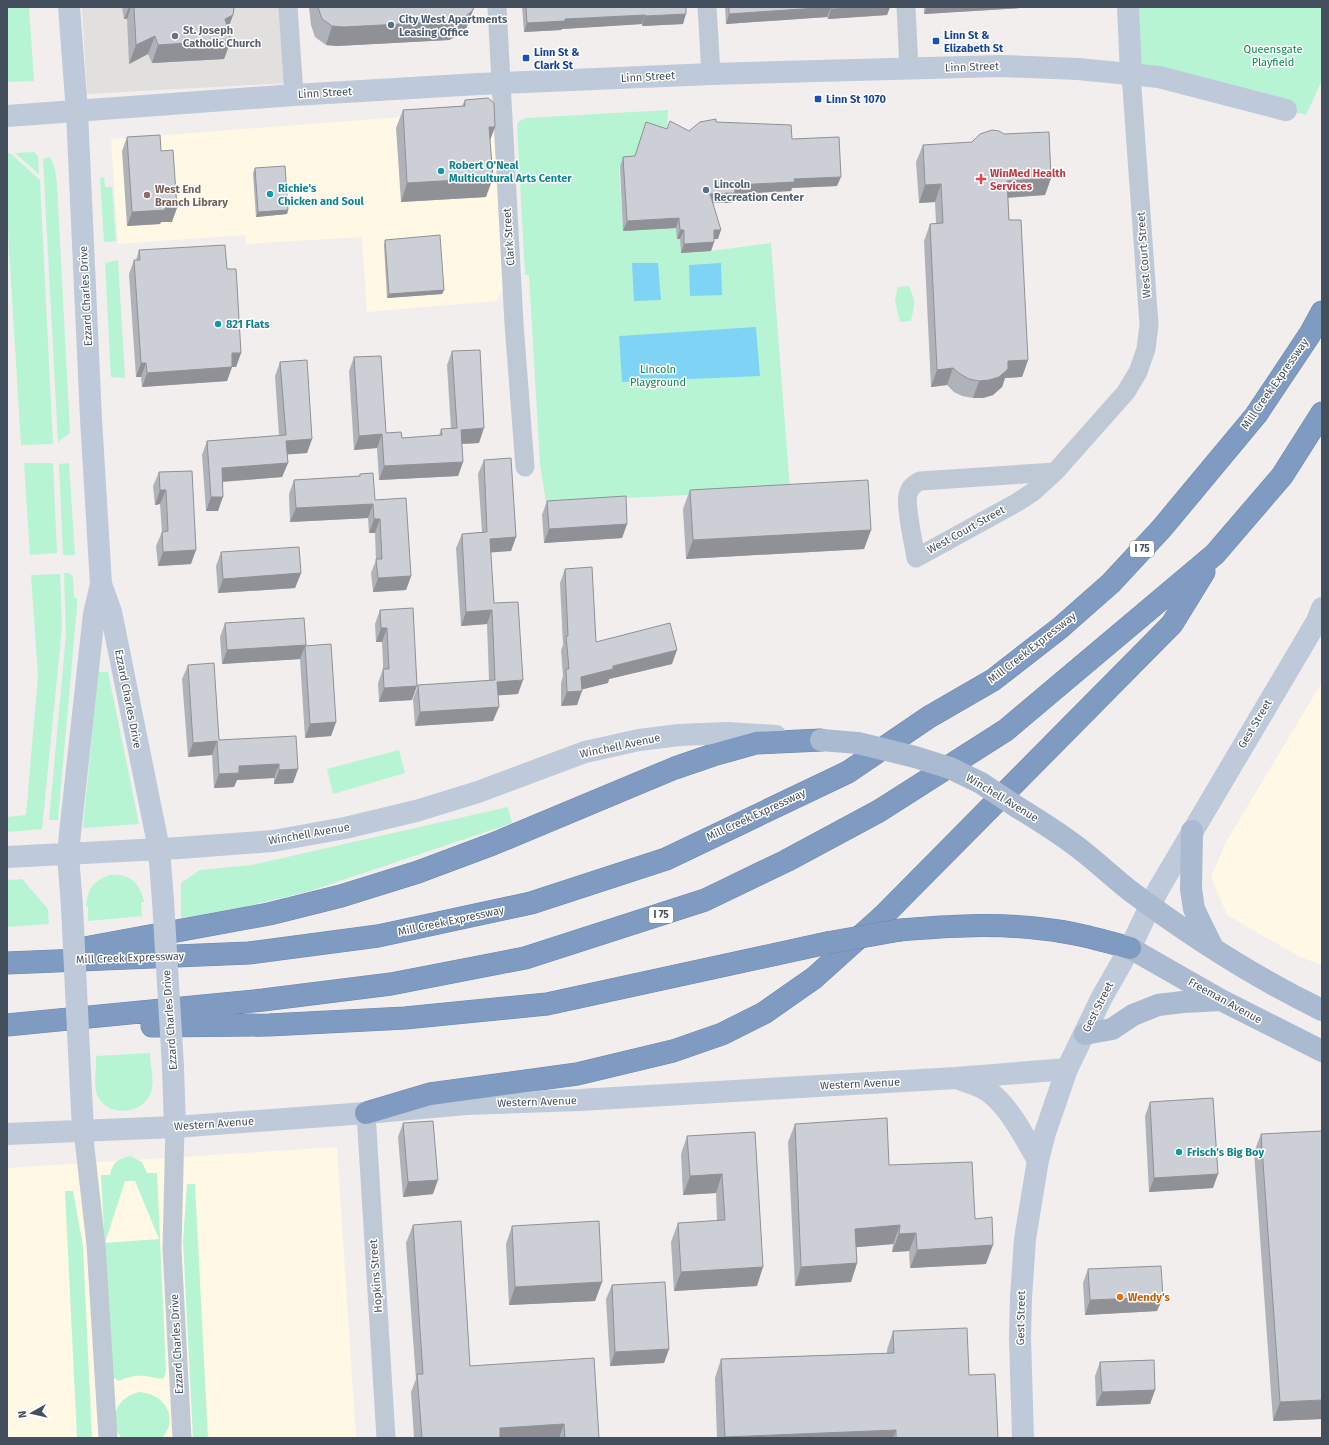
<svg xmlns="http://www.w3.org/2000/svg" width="1329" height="1445" font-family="'Fira Sans',sans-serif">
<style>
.commercial{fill:#fef8e4}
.education{fill:#e2dfdf}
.green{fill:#b7f4d3;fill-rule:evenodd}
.water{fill:#7fd4f5}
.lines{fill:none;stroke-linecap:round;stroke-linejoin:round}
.highway-casing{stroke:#6b86ae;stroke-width:23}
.street{stroke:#bfc9d5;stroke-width:19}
.secondary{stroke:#bec9d9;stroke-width:22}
.primary{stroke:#aabad0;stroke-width:22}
.highway{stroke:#809bc2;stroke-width:22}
.highway-bridge-casing{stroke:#6b86ae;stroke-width:23;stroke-linecap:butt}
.secondary-bridge{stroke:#bec9d9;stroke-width:22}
.primary-bridge{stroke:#aabad0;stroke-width:22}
.highway-bridge{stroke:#809bc2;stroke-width:22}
.wall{fill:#afb2b8}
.shaded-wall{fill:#8f9196}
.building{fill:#cccfd6;stroke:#8f9196}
.service-dot{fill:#5c6f8a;stroke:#fff;stroke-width:1.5}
.worship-dot{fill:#6b7280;stroke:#fff;stroke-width:1.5}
.transit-dot{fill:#1a4fb4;stroke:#fff;stroke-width:1.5}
.culture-dot{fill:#0f9aa8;stroke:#fff;stroke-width:1.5}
.health-dot{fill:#e0444e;stroke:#fff;stroke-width:1.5}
.education-dot{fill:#8d6e63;stroke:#fff;stroke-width:1.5}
.food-dot{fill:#e8710a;stroke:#fff;stroke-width:1.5}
.labels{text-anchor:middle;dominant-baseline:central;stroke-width:3;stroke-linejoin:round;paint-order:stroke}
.shield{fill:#fff;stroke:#7c848e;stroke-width:1}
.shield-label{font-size:10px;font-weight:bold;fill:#444f5d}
.service-label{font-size:11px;font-weight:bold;fill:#4e5e75;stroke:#fff;text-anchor:start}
.worship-label{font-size:11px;font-weight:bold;fill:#5b616d;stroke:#fff;text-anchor:start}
.transit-label{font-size:11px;font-weight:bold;fill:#164399;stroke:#fff;text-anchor:start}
.park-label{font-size:11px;fill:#0d8753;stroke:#fff}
.street-label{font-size:11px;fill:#444f5d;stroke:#fff}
.culture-label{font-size:11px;font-weight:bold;fill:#0d838f;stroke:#fff;text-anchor:start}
.health-label{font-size:11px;font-weight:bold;fill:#be3a42;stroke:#fff;text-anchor:start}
.education-label{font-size:11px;font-weight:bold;fill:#785e54;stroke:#fff;text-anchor:start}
.food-label{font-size:11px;font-weight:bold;fill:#c56008;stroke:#fff;text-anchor:start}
</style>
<rect width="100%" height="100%" fill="#f1eeed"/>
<path class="commercial" d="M493,110L505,288L496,301L367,312L362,237L246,244L245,235L118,244L111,139Z
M1322,682V965L1300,957L1227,915L1211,877L1226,842Z
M337,1147L356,1438H7V1168Z"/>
<path class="education" d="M82,7H285L290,83L87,94Z"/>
<path class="green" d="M7,7H29L34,81L7,82Z
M1128,7H1322V80L1306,115L1242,98L1131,74Z
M668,110L667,131L632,166L619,167L623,230L676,228L680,239L681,253L711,251L771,243L790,490L546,502L540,464L529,275H525L517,126L518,122L526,118Z
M34,152L38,156L39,174L15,153Z
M7,153H10L40,180L53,444L21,445L7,216Z
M50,157L55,169L57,184L70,433L58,442L43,159Z
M104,177L105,187H112L116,241L104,242L100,178Z
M118,260L125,378L111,377L105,263Z
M909,286L914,299V306L911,321L900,322L895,300L898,287Z
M24,463H53L57,553L30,555Z
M69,463L75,555H63L59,464Z
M64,573H69L73,577L74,598H77V606L58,820H49L66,635Z
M60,574L62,628L42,829L7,832V817L26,815L38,676L31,575Z
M98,672H108L139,824L83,828Z
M399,750L405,773L333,794L327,769Z
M508,807L512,823L310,891L240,908L181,918V883L200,870L252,865Z
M109,875C129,873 140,882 144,902H141L142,916L88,921V906L86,907C88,889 92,882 109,875Z
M22,879L48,909L49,924L7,927V880Z
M150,1053C150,1065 155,1080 151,1092C144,1115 107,1118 97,1095C93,1083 97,1068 96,1056Z
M130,1156L142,1162L147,1173H157L166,1371L164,1378C158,1380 151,1376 145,1376C135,1375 127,1377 119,1381L112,1377L101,1175H110C112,1163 119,1158 130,1156ZM125,1181H135L159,1239L105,1243Z
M187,1184H195L208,1438H193L183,1241Z
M65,1191H73L83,1246L92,1438H77Z
M140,1392C164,1394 180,1417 162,1438H121C108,1418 116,1397 140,1392Z"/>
<path class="water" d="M632,263H658L661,300L634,301Z
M721,263L722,295L690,296L689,265Z
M756,327L760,376L622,382L619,336Z"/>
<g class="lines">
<g class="highway-casing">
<path id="highway" d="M900,930C948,926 996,923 1043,929C1073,932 1101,940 1130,948
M79,949L269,914L341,896L418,872L493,844L675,768L713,755L756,743L821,740
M7,963L249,953L378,936L531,903L666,859L848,772L929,717L993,680L1060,628L1111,583L1162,528L1256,415L1310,334L1322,312
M7,1025L263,1000L391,984L525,958L705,900L786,861L879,811L1006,730L1215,554L1282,476L1322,413
M152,1026L269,1025L405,1018L547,1004L827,943
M366,1113L430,1094L577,1074L673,1051L722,1034L764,1013L814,978L884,915L1172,624L1204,572"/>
</g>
<path class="street" d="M288,7L294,95
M497,7L514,324L525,467
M707,7L711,74
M906,7L909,69
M1055,472L920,481C914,484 909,488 908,495C905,506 914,545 916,558L1016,503L1033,492L1055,472L1126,392L1138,372L1146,349L1149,325L1131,74
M366,1113L386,1438
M175,1127L172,1249L182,1438
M83,1130L96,1245L108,1438"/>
<path class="secondary" d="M69,7L77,112L91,419L101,584L111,612L159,849L163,901
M1128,7L1131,74
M7,116L294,95L479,84L711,74L1002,66L1078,69L1159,77L1286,110
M7,857L179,848L273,841L345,828L416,811L478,792L585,752L639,740L679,735L727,733L776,736
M72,907L68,855L70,833L94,614L101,584
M173,1067L175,1127
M80,1072L83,1130
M959,1079C967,1082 975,1084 983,1088C1007,1101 1024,1137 1038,1160
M7,1134L175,1127L366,1113L466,1104L580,1100L956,1078L1067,1069
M1023,1438L1020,1338L1021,1297L1025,1239L1038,1160L1045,1133L1067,1069L1102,997L1130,948L1158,890L1317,621L1322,608"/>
<path class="primary" d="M1017,807C1040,821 1064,836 1085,853C1100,865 1114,878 1129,890C1189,935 1254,977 1322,1010
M1192,831L1191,889L1194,909L1212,946
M1130,948L1221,1000L1322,1051
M1085,1034L1112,1029L1133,1015L1158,1005L1183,1002L1221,1000"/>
<use href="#highway" class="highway"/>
<g class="highway-bridge-casing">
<path id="highway-bridge" d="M827,943L900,930"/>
</g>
<path class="secondary-bridge" d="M163,901L173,1067
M72,907L80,1072"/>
<path class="primary-bridge" d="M821,740L858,743L915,757L950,768L981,783L1017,807"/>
<use href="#highway-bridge" class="highway-bridge"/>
</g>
<path class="wall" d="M122,7H234L233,15L228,29L231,40L224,59L152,63L148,54L129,64L127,19H124Z
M309,7H474L466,29L457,36L449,40L337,46L326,45L315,37L311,25Z
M522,7H686L683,24L642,26V24L562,29L561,30L524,32Z
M725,7H890L887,15L828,19L827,17L726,24Z
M924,7H1037L924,14Z
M465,100L495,127L490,140L486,197L401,202L396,128L403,110L462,106Z
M646,122L667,129L689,131L716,122L792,139L837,186L792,188L791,191L735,194L732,203H713L718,239H714V242L711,251L681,253L680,239H677L676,228L623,231L620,167L623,157L635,156Z
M127,137L161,151L172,222H161L160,224L127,226L122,151Z
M923,145L1051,178L1045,195L1008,198L1009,220L1028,360L1022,377L1005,378L1002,387L993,395L983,398H973L962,396L954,392L947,385L931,387L924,241L930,224L936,223L935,202L919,203L916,162Z
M255,168L288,210L287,214L256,217L253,173Z
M385,240L444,290L442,294L387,298L384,245Z
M139,250L227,269L241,353L236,367H232L227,381L142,387L141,377H136L129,274L134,260H136Z
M452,351L479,443L462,444L463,462L458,476L379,480L377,448L354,450L349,371L354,357L386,433L402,438L439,436L441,429H451L447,365Z
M280,362L312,439L307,453L287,454L288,463L282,477L223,482L218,511H206L202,455L207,441L279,436L275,376Z
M484,460L516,537L511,551L490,552L494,603L518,694L498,695L493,721L415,726L413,699L418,685L489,681L487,624L461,626L456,548L462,534L482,532L478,474Z
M192,471L191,564L158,566L156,546L162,532L160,504L155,505L153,486L159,472Z
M360,474L375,500L411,576L406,590L373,592L371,573L376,560L375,533H369L368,518L290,522L289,494L294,480L359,476Z
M690,490L871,530L864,549L686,559L683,509Z
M547,501L627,524L622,538L544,543L542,515Z
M221,552L301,573L295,588L218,593L216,566Z
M565,569L596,642L672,664L609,679L608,683L582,689L577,705L561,706V683L563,676L561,650L563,645L560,583Z
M380,610L412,700L379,702L378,683L383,669V663L382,642H376L375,624Z
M225,623L306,645L305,646L336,722L331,736L305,738L300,659L222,664L220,637Z
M188,665L219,740L298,769L293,783L274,784V778L237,780L234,787L214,788L212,755L188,757L182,679Z
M1150,1102L1213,1188L1149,1192L1145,1116Z
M403,1123L433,1194L403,1197L398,1137Z
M795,1124L889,1165L975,1219L986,1264L910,1268L909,1251L892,1252L893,1244L856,1247L857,1263L851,1282L795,1286L788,1142Z
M755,1132L757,1286L674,1291L671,1242L678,1223L717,1221L716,1193L683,1195L681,1154L687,1136Z
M1261,1134L1322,1419L1273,1421L1254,1152Z
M413,1225L470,1366L599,1438H414L411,1392L416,1379L406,1243Z
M512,1226L602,1282L595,1301L509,1305L506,1244Z
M1088,1269L1163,1297L1157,1311L1085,1315L1083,1283Z
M612,1285L669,1349L664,1363L610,1366L606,1299Z
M893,1331L969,1375L998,1438H717L715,1378L721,1359L887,1353V1350Z
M1100,1362L1155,1390L1150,1404L1096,1406L1095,1376Z"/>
<path class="shaded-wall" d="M129,7H131L127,19H124Z
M831,7L827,17L726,24L729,14Z
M873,7H890L887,15L828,19L831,9Z
M927,7H1037L924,14Z
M1052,7H1069L1052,8Z
M473,10L466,29L457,36L449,40L337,46L326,45L332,26Z
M686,14L683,24L642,26L645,16Z
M233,15L226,34L225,19Z
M645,15L642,24L562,29L561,30L524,32L527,23L565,19Z
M155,36L148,54L129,64L136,45Z
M231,40L224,59L152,63L158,45Z
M489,127H495L488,145Z
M841,177L837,186L792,188L791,191L735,194L732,203H706L710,194L735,185L794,179Z
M493,178L486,197L401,202L407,183Z
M1051,178L1045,195L1001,198L1007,181Z
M941,184L935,202L919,203L925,185Z
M165,208H177L172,222H161L160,224L127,226L132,212Z
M288,210L287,214L256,217L258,212Z
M679,218L676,228L623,231L627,221Z
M680,230H684L680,239H677Z
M714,230H721L718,239H711Z
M714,242L711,251L681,253L684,244Z
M444,290L442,294L387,298L389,294Z
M232,353H241L236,367H226Z
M1028,360L1022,377L1005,378L1002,387L993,395L983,398H973L979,381L1008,361Z
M141,363H146L141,377H136Z
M232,367L227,381L142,387L147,373Z
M953,368L947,385L931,387L937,370Z
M484,428L479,443L456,444L461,430Z
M382,434L377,448L354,450L359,436Z
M312,439L307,453L281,455L286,441Z
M463,462L458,476L379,480L384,466Z
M288,463L282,477L217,482L222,468Z
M160,490H166L160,504L155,505Z
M211,497H223L218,511H206Z
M373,504L368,518L290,522L296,508Z
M374,519H380L375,533H369Z
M627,524L622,538L544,543L549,529Z
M871,530L864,549L686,559L693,540Z
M516,537L511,551L484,553L490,539Z
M196,550L191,564L158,566L163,552Z
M301,573L295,588L218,593L223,579Z
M411,576L406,590L373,592L378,578Z
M492,610L487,624L461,626L466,612Z
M381,628H387L382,642H376Z
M306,645L305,648V646L300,659L222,664L227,650Z
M677,650L672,664L609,679L608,683L576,691L581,677L613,666Z
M523,680L518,694L492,696L497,682Z
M417,686L412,700L379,702L384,688Z
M582,691L577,705L561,706L567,692Z
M499,707L493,721L415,726L420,712Z
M336,722L331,736L305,738L310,724Z
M217,741L212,755L188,757L193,743Z
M279,764L274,778L237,780L234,787L214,788L219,774L239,766Z
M298,769L293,783L274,784L279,770Z
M722,1174L716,1193L683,1195L690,1176Z
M1218,1174L1213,1188L1149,1192L1154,1178Z
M438,1180L433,1194L403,1197L408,1182Z
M900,1225L893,1244L848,1248L855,1229Z
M916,1233L909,1251L892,1252L899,1234Z
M993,1245L986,1264L910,1268L917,1250Z
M857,1263L851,1282L795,1286L801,1267Z
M763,1267L757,1286L674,1291L681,1272Z
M602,1282L595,1301L509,1305L515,1287Z
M1163,1297L1157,1311L1085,1315L1090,1300Z
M669,1349L664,1363L610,1366L615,1352Z
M1155,1390L1150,1404L1096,1406L1102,1392Z
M1322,1400V1419L1273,1421L1280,1402Z
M564,1424L559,1438H496L500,1428Z
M896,1430L893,1438H724L725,1437Z"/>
<path class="building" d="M134,7H234L233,15L225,19L231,40L158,45L155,36L136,45Z
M318,7H474L473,10L464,18L456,21L344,27L332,26L322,19Z
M526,7H686V14L645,16V15L565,19V21L527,23Z
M729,7H873L831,9V7L729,14Z
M488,98L494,103L495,127H489L493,178L407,183L403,110L465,106V100Z
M716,119V122L791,125L792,139L839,137L841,177L794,179L795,182L735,185V193L710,194L721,230H714V242L684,244V230H680L679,218L627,221L623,157L635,156L646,122L667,129L670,121L689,131L700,122Z
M992,130L999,131L1004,134L1049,132L1051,178L1007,181L1009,220H1021L1028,360L1008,361V369L999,377L989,380L979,381L969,379L960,374L953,368L937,370L930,224L943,223L941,184L925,185L923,145L972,142L980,134Z
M160,135L161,151L173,150L177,208H165V210L132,212L127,137Z
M285,166L288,210L258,212L255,168Z
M440,235L444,290L389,294L385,240Z
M225,245L227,269H236L237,285L241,353H232V367L147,373L146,363H141L134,260H140L139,250Z
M480,350L484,428L461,430L463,462L384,466L382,434L359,436L354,357L381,356L386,433L401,432L402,438L442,435L441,429L457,428L452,351Z
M307,360L312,439L286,441L288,463L222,468L223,497H211L207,441L286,435L280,362Z
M511,458L516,537L490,539L494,603L518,602L523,680L497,682L499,707L420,712L418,685L495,680L492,610L466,612L462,534L487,532L484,460Z
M192,471L196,550L163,552L162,532L168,531L166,490H160L159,472Z
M373,473L375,500L406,498L411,576L378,578L376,559H382L380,519H374L373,504L296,508L294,480L360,476V474Z
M868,480L871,530L693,540L690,490Z
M626,496L627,524L549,529L547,501Z
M299,547L301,573L223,579L221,552Z
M592,567L596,642L670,623L677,650L613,666V669L581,677L582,691L567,692L566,669H569L566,636H568L565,569Z
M413,608L417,686L384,688L383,669H389L388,649L387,628H381L380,610Z
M304,618L306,645L227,650L225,623Z
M331,644L336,722L310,724L305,646Z
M214,663L219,740L296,736L298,769L279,770V764L239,766V773L219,774L217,741L193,743L188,665Z
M1213,1098L1218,1174L1154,1178L1150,1102Z
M887,1118L889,1165L972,1162L975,1219L992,1217L993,1245L917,1250L916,1233L899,1234L900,1225L855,1229L857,1263L801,1267L795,1124Z
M433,1121L438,1180L408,1182L403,1123Z
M1322,1131V1400L1280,1402L1261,1134Z
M755,1132L763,1267L681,1272L678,1223L725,1220L722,1174L690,1176L687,1136Z
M461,1221L470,1366L594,1358L599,1438H565L564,1424L500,1428V1438H422L417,1374H423L413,1225Z
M599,1221L602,1282L515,1287L512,1226Z
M1161,1266L1163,1297L1090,1300L1088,1269Z
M665,1282L669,1349L615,1352L612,1285Z
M967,1328L969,1375L995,1374L998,1438H896V1430L725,1437L721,1359L894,1353L893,1331Z
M1154,1360L1155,1390L1102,1392L1100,1362Z"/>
<g class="service-dot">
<circle cx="391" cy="25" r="4"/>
<circle cx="706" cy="190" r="4"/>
</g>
<circle class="worship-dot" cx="175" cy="36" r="4"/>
<g class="transit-dot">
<rect x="932" y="37" width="8" height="8" rx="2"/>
<rect x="522" y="54" width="8" height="8" rx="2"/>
<rect x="814" y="95" width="8" height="8" rx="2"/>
</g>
<g class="culture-dot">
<circle cx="441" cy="171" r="4"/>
<circle cx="270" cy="194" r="4"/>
<circle cx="218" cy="324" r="4"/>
<circle cx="1179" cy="1152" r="4"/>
</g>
<path class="health-dot" d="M979 173h4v4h4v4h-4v4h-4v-4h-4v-4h4z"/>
<circle class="education-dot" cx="147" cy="195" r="4"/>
<circle class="food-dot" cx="1120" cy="1297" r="4"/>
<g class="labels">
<g class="shield">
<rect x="1130" y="541" width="24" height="16" rx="3"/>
<rect x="649" y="907" width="24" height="16" rx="3"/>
</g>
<g class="shield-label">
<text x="1142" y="549">I 75</text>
<text x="661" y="915">I 75</text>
</g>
<g class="service-label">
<text x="399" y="19">City West Apartments<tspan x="399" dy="13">Leasing Office</tspan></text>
<text x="714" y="184">Lincoln<tspan x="714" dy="13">Recreation Center</tspan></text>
</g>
<g class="worship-label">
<text x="183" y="30">St. Joseph<tspan x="183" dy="13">Catholic Church</tspan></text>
</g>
<g class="transit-label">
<text x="944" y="35">Linn St &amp;<tspan x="944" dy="13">Elizabeth St</tspan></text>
<text x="534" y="52">Linn St &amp;<tspan x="534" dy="13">Clark St</tspan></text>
<text x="826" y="99">Linn St 1070</text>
</g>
<g class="park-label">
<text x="1273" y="49">Queensgate<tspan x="1273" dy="13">Playfield</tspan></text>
<text x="658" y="369">Lincoln<tspan x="658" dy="13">Playground</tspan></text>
</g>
<g class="street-label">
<text transform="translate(972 67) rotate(-2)">Linn Street</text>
<text transform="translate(648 77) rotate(-3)">Linn Street</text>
<text transform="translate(325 93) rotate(-3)">Linn Street</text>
<text transform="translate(509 237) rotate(-94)">Clark Street</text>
<text transform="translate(1144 255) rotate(-94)">West Court Street</text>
<text transform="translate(86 296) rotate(-93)">Ezzard Charles Drive</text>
<text transform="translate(1275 384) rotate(-55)">Mill Creek Expressway</text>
<text transform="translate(966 530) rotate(-29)">West Court Street</text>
<text transform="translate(1032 648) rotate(-38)">Mill Creek Expressway</text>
<text transform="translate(128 699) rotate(79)">Ezzard Charles Drive</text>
<text transform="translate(1255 724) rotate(-59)">Gest Street</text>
<text transform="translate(620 746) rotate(-12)">Winchell Avenue</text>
<text transform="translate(1002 798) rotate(31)">Winchell Avenue</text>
<text transform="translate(756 815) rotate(-25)">Mill Creek Expressway</text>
<text transform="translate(309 834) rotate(-10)">Winchell Avenue</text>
<text transform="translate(451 921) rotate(-12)">Mill Creek Expressway</text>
<text transform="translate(130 958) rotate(-2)">Mill Creek Expressway</text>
<text transform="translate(1225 1001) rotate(29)">Freeman Avenue</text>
<text transform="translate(1098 1007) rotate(-63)">Gest Street</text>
<text transform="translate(170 1020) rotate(-94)">Ezzard Charles Drive</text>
<text transform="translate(860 1084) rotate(-3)">Western Avenue</text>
<text transform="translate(537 1102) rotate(-2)">Western Avenue</text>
<text transform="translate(214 1124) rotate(-4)">Western Avenue</text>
<text transform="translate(376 1276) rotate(-94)">Hopkins Street</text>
<text transform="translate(1021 1318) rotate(-89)">Gest Street</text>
<text transform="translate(177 1344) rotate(-93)">Ezzard Charles Drive</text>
</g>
<g class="culture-label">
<text x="449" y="165">Robert O'Neal<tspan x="449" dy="13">Multicultural Arts Center</tspan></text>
<text x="278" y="188">Richie's<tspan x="278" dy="13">Chicken and Soul</tspan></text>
<text x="226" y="324">821 Flats</text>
<text x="1187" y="1152">Frisch's Big Boy</text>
</g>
<g class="health-label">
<text x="990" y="173">WinMed Health<tspan x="990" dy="13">Services</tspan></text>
</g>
<g class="education-label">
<text x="155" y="189">West End<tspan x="155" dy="13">Branch Library</tspan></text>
</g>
<g class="food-label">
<text x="1128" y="1297">Wendy's</text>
</g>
</g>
<rect width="1329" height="1445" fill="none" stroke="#444f5d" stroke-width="16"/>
<g transform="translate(32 1413) rotate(262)" stroke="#ffffff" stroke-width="3" paint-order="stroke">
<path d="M0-3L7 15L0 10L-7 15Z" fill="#444f5d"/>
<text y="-6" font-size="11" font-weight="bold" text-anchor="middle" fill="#444f5d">N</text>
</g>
</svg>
